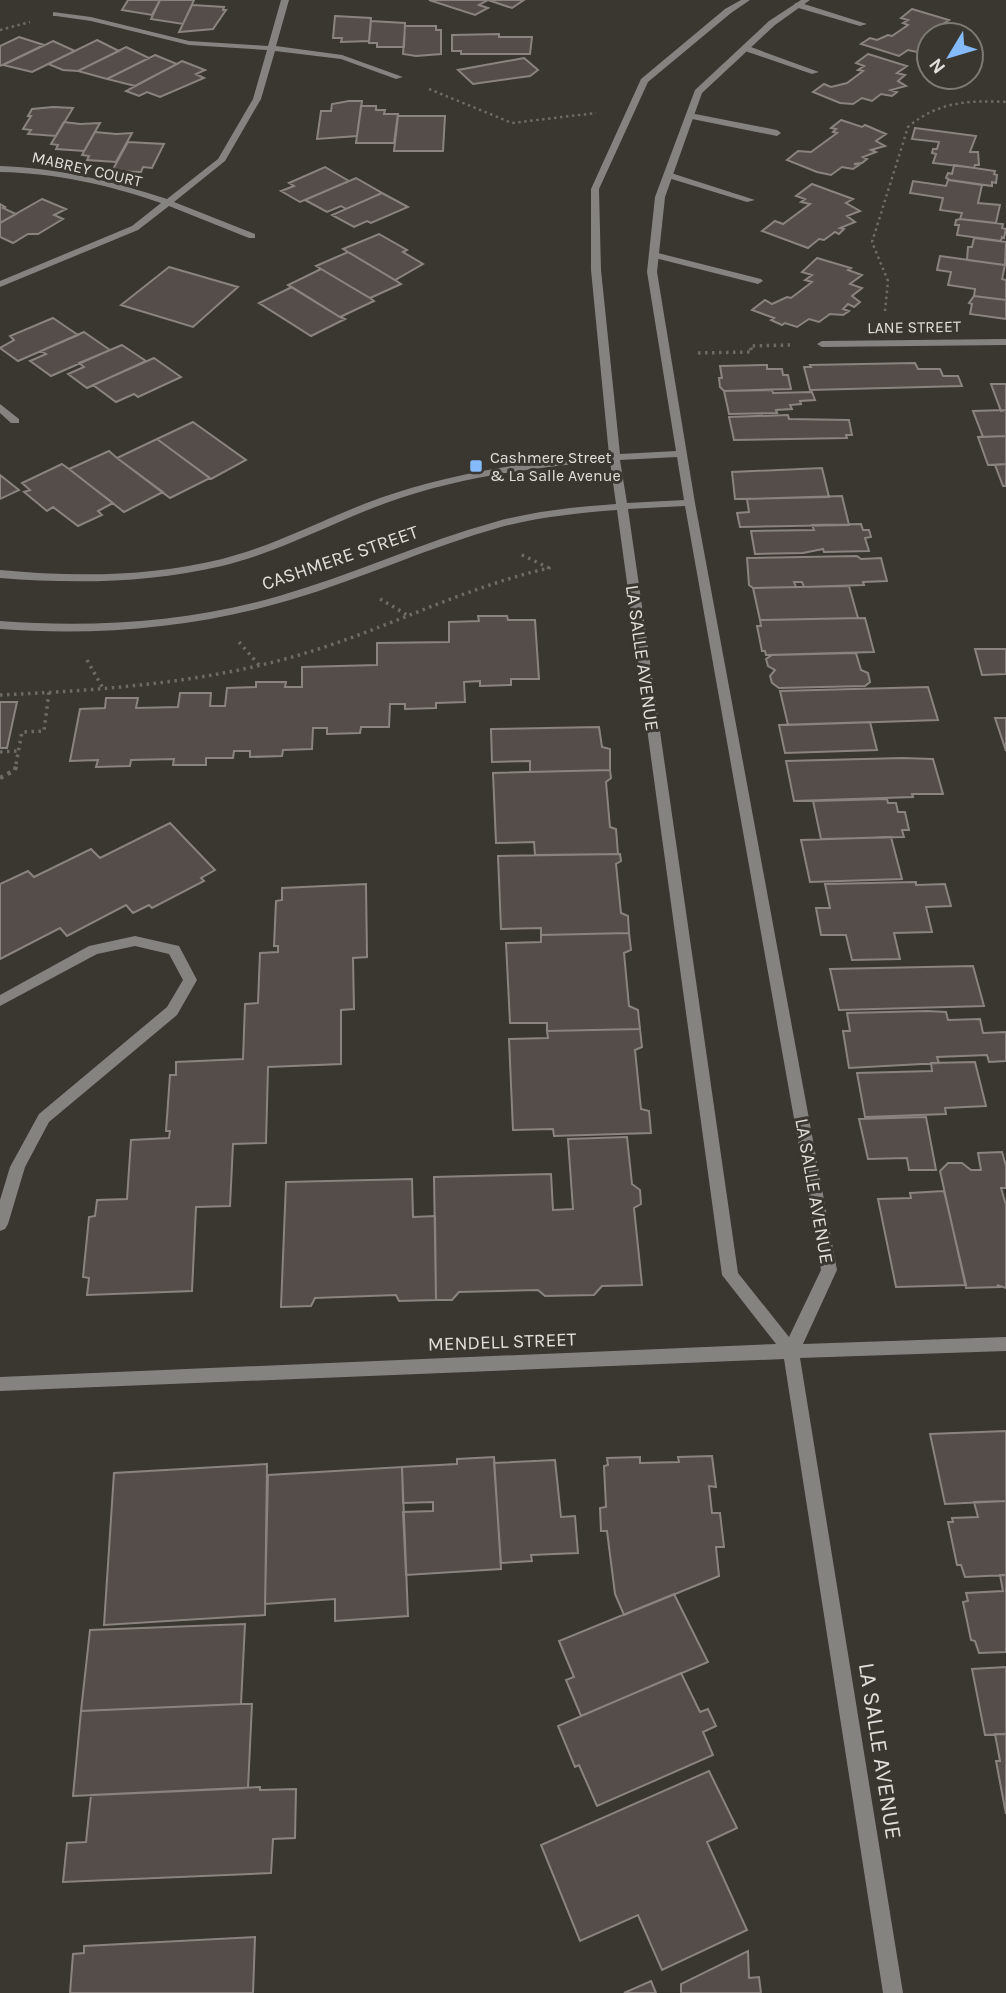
<svg xmlns="http://www.w3.org/2000/svg" width="1006" height="1993" font-family="Karla,sans-serif">
<style>
.building{fill:#544d49;stroke:#8b837f;stroke-width:2}
.lines{fill:none;stroke-linecap:round;stroke-linejoin:round}
.path-far2{stroke:#6e6b66;stroke-width:2.5;stroke-dasharray:2.5 3.5;stroke-linecap:butt}
.path-far1{stroke:#6e6b66;stroke-width:3.5;stroke-dasharray:2.5 4.5;stroke-linecap:butt}
.path{stroke:#6e6b66;stroke-width:4.5;stroke-dasharray:3.5 5;stroke-linecap:butt}
.lane{fill:#858380;fill-rule:evenodd}
.street{fill:#858380;fill-rule:evenodd}
.poi-dot{fill:#85bbfb;stroke:#3a3630;stroke-width:2.5}
.labels{text-anchor:middle;dominant-baseline:central;stroke-width:6;stroke-linejoin:round;paint-order:stroke}
.far-street-label{font-size:16px;fill:#e1dfdb;stroke:#3a3630}
.far-poi-label{font-size:16px;fill:#e1dfdb;stroke:#3a3630;text-anchor:start}
.street-label{font-size:19px;fill:#e1dfdb;stroke:#3a3630}
.near-street-label{font-size:23px;fill:#e1dfdb;stroke:#3a3630}
</style>
<rect width="100%" height="100%" fill="#3a3630"/>
<path class="building" d="M128,0H160L152,15L122,10Z
M160,0H194L183,24L151,19Z
M429,0H488L479,5L488,8L475,15Z
M488,0H524L512,8Z
M192,5L224,7L223,10H226L213,29L179,32Z
M912,9L949,20L940,26L949,29L942,34L944,35H929V47L925,46L917,52L908,50L899,56L861,44L870,38L877,40L888,35L892,36L908,25L903,23L908,20L901,18Z
M335,16L371,18L369,41L341,42L342,38H333Z
M371,21L405,23L404,47H377V43H369Z
M405,26H436V30H441V54L416,56L403,54Z
M499,34V37H532L530,54H461V51H452V35Z
M19,37L44,45L0,66V46Z
M97,40L119,51L78,71L63,70L48,64Z
M53,41L75,51L32,72L3,65Z
M126,47L149,58L107,79L78,71Z
M868,54L907,66L897,73L905,75L898,81L906,86L891,90L897,92L892,96L881,94L872,101L862,98L853,104L840,103L813,92L824,84L831,87L847,83L863,71L858,70L864,66L856,63Z
M155,55L177,64L135,86L107,79Z
M524,58L538,70L530,76L473,84L458,70Z
M182,61L205,70L196,74L204,78L160,97L147,92L139,96L126,91Z
M349,101H362L357,136L317,139L321,111H331L332,104Z
M361,106H376V110H385L384,114H398L394,143H356Z
M53,107L73,108L56,136L28,134L31,130L23,129L31,116H28L32,109Z
M398,116H445L443,151H394Z
M841,120L862,127L865,125L886,134L876,141L885,146L871,150L876,152L863,157L867,159L862,163L854,164L859,165L853,169L842,167L831,175L817,172L787,160L798,151L811,152L837,133L833,132L836,129L831,128Z
M64,122L80,124L100,123L84,151L56,149L58,145L51,144Z
M915,128L976,136L970,152H978L979,165H975L974,168L933,163L936,154L932,153L933,149H937L939,142L912,139Z
M95,132L116,134L132,133L116,162L87,160L89,156L82,155Z
M128,142L164,144L152,168L143,167L141,172L112,171Z
M954,165L995,171L994,174L997,175L996,183L992,182V186L950,180L946,178L948,173L952,174Z
M325,167L349,181L300,202L281,191L294,186L289,183Z
M356,178L382,193L346,209L341,206L327,212L305,200Z
M948,180L982,185L978,203L1000,205L996,223L960,219L962,213L940,210L943,198L910,193L913,181L946,186Z
M812,184L853,199L846,203L860,211L847,216L855,222L840,228L844,229L839,234L835,232L824,240L819,239L808,248L762,231L775,221L783,224L810,204L801,202L805,199L796,196Z
M382,193L408,207L371,223L367,221L354,227L332,215Z
M42,199L66,209L54,215L63,219L38,234H28L13,243L0,237V223Z
M0,204L5,207L3,208L16,214L0,223Z
M960,219L1003,224L1002,228L1006,229L1004,238L1002,237L1001,241L957,235L959,225H955L956,220Z
M379,234L407,250L403,252L423,264L395,280L343,249Z
M974,238L1006,242L1005,265L967,260L968,247H972Z
M348,252L395,280L401,284L370,298L316,266Z
M940,256L1005,265L1002,279L1006,280V300L974,296L975,289L948,285L951,272L937,270Z
M817,258L851,268L848,270L862,275L850,284L862,288L852,296L860,302L854,307L848,304L843,309L849,311L843,315L830,314L819,322L809,319L797,327L785,323L782,325L771,320L774,318L752,310L765,300L772,304L787,297L791,298L812,282L805,280L812,275L802,272Z
M169,267L238,287L193,327L121,305Z
M321,269L370,298L374,301L340,317L288,285Z
M292,287L340,317L345,319L311,336L259,303Z
M974,296L1006,300V319L970,314L972,304L969,303Z
M53,318L78,335L18,361L0,348L14,340L10,336Z
M84,332L110,350L51,376L30,361L46,354L41,351Z
M122,345L146,361L87,388L68,374L84,367L79,363Z
M154,358L181,377L138,397L134,394L116,402L93,385Z
M915,363L918,369H940L943,376H958L962,386L810,390L804,367H811L810,365Z
M767,365V369H782L783,375H788L791,389L724,391L720,387L719,378H722L720,366Z
M991,384H1006V410L1001,411Z
M772,390L773,393L812,392L815,400L800,401L801,404L790,405L792,409L776,410L777,413L729,414L724,391Z
M1006,410V436L983,437L973,411Z
M788,415L789,419L849,420L852,435H846L847,438L734,440L729,417Z
M193,422L246,460L211,479L157,439Z
M1006,436V464L988,465L978,437Z
M157,439L210,478L170,498L117,458Z
M109,451L117,458L163,492L124,512L69,469Z
M62,464L69,469L113,503L98,511L102,515L78,526L53,507L47,511L24,492L30,490L22,483Z
M1006,464V486H1003L995,465Z
M822,468L829,497L735,499L732,472Z
M0,475L19,490L0,499Z
M842,496L849,525L740,527L737,513L749,512L747,499Z
M861,524L863,530H869L871,537L865,538L869,551L824,552L823,549L803,553L755,554L751,531L814,530L812,525Z
M857,556L861,559L881,558L887,581L863,582L864,585L804,587L802,582H794L796,587L753,588L749,585L747,558Z
M849,586L858,618L760,620L753,588Z
M478,616H507L508,620H535L539,679H511V685L480,686V681L464,682L465,702L436,703V708L405,709V704H390L389,727H361L360,733L327,734V728H313L312,749L283,750L282,756L250,757V751H234L233,758H206V765H173L174,759L131,760L130,766L96,767L98,760L70,761L80,709L105,708L106,698H138L136,708L178,707L180,693H211L210,706H225L227,688L256,687V682H286L285,687H302V667L377,665V643L449,642V622L479,621Z
M865,618L874,652L766,655L765,651H762L757,626H761L760,620Z
M975,649H1006V674L982,675Z
M856,653L861,670L868,673L870,682L865,686L779,688L772,683L770,676L775,670L768,666L766,659L772,655Z
M928,687L938,720L788,725L780,691Z
M0,702H17L7,748H0Z
M995,718H1006V751Z
M870,722L877,750L785,753L779,725Z
M599,727L602,747L610,749V770L530,772V761L492,762L491,729Z
M902,758L933,759L943,794H912L913,797L794,801L786,761Z
M610,770L611,778L606,782L610,827L616,829L618,854L535,855L534,842L496,843L493,773Z
M887,799L888,803H896L898,812H905L909,830H902L904,837L821,839L813,801Z
M170,823L215,870L201,878L204,881L152,908L149,905L133,913L126,905L67,936L60,928L0,959V884L28,871L34,877L91,849L100,858Z
M891,837L902,879L810,882L801,840Z
M620,854L621,861L616,864L621,913L628,916L629,933L541,935V928L501,929L498,856Z
M916,882V885L945,884L951,906L926,907L932,932L894,933L900,959L852,960L846,935H821L816,908H830L825,884Z
M366,884L367,957L353,958L354,1009L341,1010V1064L268,1067L266,1143L233,1144L230,1206L196,1207L192,1291L87,1295L89,1278L83,1277L89,1217L95,1216L97,1200L127,1199L131,1140L169,1138L170,1131H166L170,1075H176V1062L243,1059L245,1004L258,1003L260,953L278,952V946H274L276,901L282,900V888Z
M629,933L631,950L624,953L629,1006L638,1010L640,1029L547,1031V1023H510L506,943L541,942V935Z
M973,966L984,1006L839,1010L830,969Z
M927,1011L946,1012L948,1020L980,1019L983,1033L1006,1032V1061L989,1062L987,1055L937,1057L939,1063L849,1068L843,1031H850L847,1013Z
M640,1029L642,1047L635,1050L641,1109L649,1111L651,1133L554,1136L553,1129L513,1130L509,1039L548,1038L547,1031Z
M975,1062L986,1106L945,1108L946,1114L865,1117L857,1073L932,1071L931,1063Z
M926,1117L936,1170H909L907,1158L868,1159L859,1119Z
M627,1137L632,1184L640,1190L641,1204L634,1208L642,1285L602,1286L594,1295L545,1296L538,1290L459,1292L452,1300H436L434,1177L551,1174L553,1210L573,1209L568,1139Z
M1002,1152L1006,1166V1188H1001L1006,1205V1288L997,1285L999,1287L966,1288L940,1171L948,1163H962L971,1170H981L978,1153Z
M412,1179L413,1217L435,1216L436,1300L399,1301L396,1295L315,1298L311,1306L281,1307L286,1182Z
M944,1191L966,1285L896,1287L878,1199L911,1198L910,1193Z
M1006,1431V1501L945,1504L930,1434Z
M712,1456L716,1487L709,1486L712,1513H720L724,1547H716L719,1576L624,1615L615,1594L607,1531H601L600,1508L606,1507L604,1466L608,1465L607,1458L640,1457V1463L679,1462L678,1457Z
M494,1457L501,1569L406,1575L403,1512L433,1511V1502L403,1503L402,1467L457,1464V1459Z
M555,1460L561,1517L575,1516L578,1553L531,1555L532,1561L501,1563L494,1463Z
M267,1464L265,1615L104,1625L114,1473Z
M402,1467L408,1616L335,1621V1599L265,1604L268,1475Z
M1006,1501V1575L965,1577L961,1565H957L948,1522H953L952,1518L978,1517L974,1502Z
M1000,1575H1006V1652L979,1653L975,1641L971,1640L963,1602L968,1601L966,1593L1003,1591Z
M674,1594L708,1662L581,1716L566,1680L574,1677L559,1641Z
M245,1624L241,1704L81,1711L90,1630Z
M1006,1667V1734L985,1735L972,1669Z
M681,1673L700,1712L708,1709L716,1726L703,1732L713,1755L597,1806L579,1765L575,1767L558,1726Z
M241,1704H252L248,1788L73,1796L81,1711Z
M995,1734H1006V1814L996,1761H1000Z
M709,1771L737,1828L707,1842L747,1930L662,1970L638,1915L580,1941L541,1845Z
M260,1787V1790L296,1789L295,1838L273,1839L271,1873L63,1882L67,1843L86,1842L91,1795Z
M255,1937L253,1993H70L73,1954L84,1953V1946Z
M748,1951L749,1978L759,1977L761,1993H681V1984Z
M651,1981L656,1993H624Z"/>
<g class="lines">
<path class="path-far2" d="M0,30L30,22
M429,89L512,123L596,113
M885,311L888,281L872,242L908,127C937,102 969,100 1006,102"/>
<path class="path-far1" d="M698,353L752,352L750,346L790,345
M380,599L409,616
M239,642L259,665
M87,660L104,690
M0,695C104,690 209,683 309,652C390,627 466,587 549,568L520,554
M0,752L18,751
M16,764L22,732L44,731L49,692"/>
<path class="path" d="M0,778L15,770L17,762"/>
<path class="lane" d="M795,3H801L867,24L860,26L795,7Z
M742,46H748L819,72L812,74L742,50Z
M690,113L777,130L781,133L777,136L687,118L686,116Z
M665,173H671L755,200L747,202L665,177Z
M654,252L761,279L763,281L758,284L651,257L649,255Z"/>
<path class="street" d="M281,0H289L276,46L342,55L403,77L396,79L341,59L275,51L261,99L225,161L174,202L255,234V238H249L169,206L138,230L0,287V281L132,226L161,203C109,185 56,173 0,172V166C58,168 112,181 167,199L218,159L253,99L267,50L189,45L91,21L56,16H53V12L91,17L189,41L268,46Z
M741,0H750L731,13L648,82L599,189L601,270L620,454L676,451L647,272L655,197L695,90L769,21L801,0H810L775,25L702,93L665,197L657,272L695,503L837,1270L803,1344L1006,1337V1351L800,1358L903,1993H883L784,1359L0,1391V1377L776,1344L722,1275L617,510C578,513 539,517 501,527C429,547 361,579 290,600C195,628 98,636 0,629V621C94,628 188,622 279,596C352,575 422,542 495,522C534,511 575,507 616,504L610,461C534,467 458,477 386,503C331,523 280,552 222,566C149,583 75,584 0,578V570C74,577 149,577 222,559C277,545 327,517 380,498C454,472 531,461 609,455L591,270V189L641,79L725,9ZM677,457L684,500L627,503L620,460ZM685,506L821,1270L789,1337L738,1273L628,509Z
M1006,339V345L822,347L817,344L822,341Z
M0,404L19,419V423H11L0,413Z
M135,936L179,946L197,980L177,1015L49,1122L25,1167L8,1224L5,1229L0,1231V1200L10,1167L39,1114L167,1007L183,980L169,954L135,946L97,954L0,1006V995L89,946Z"/>
</g>
<rect class="poi-dot" x="469" y="459" width="14" height="14" rx="3.5"/>
<g class="labels">
<g class="far-street-label">
<text transform="translate(87 169) rotate(13)">MABREY COURT</text>
<text transform="translate(914 327) rotate(-1)">LANE STREET</text>
</g>
<g class="far-poi-label">
<text x="490" y="457">Cashmere Street<tspan x="490" dy="18">&amp; La Salle Avenue</tspan></text>
</g>
<g class="street-label">
<text transform="translate(340 558) rotate(-19)">CASHMERE STREET</text>
<text transform="translate(642 658) rotate(82)">LA SALLE AVENUE</text>
<text transform="translate(814 1191) rotate(80)">LA SALLE AVENUE</text>
<text transform="translate(502 1342) rotate(-2)">MENDELL STREET</text>
</g>
<g class="near-street-label">
<text transform="translate(880 1751) rotate(81)">LA SALLE AVENUE</text>
</g>
</g>
<g transform="translate(950 56) rotate(232)"><circle r="33" fill="#3a3630" stroke="#7d7a74" stroke-width="2"/>
<path d="M0-5L12 26L0 18L-12 26Z" fill="#85bbfb"/>
<text y="-10" font-size="19" font-weight="bold" text-anchor="middle" fill="#e1dfdb">N</text>
</g>
</svg>
